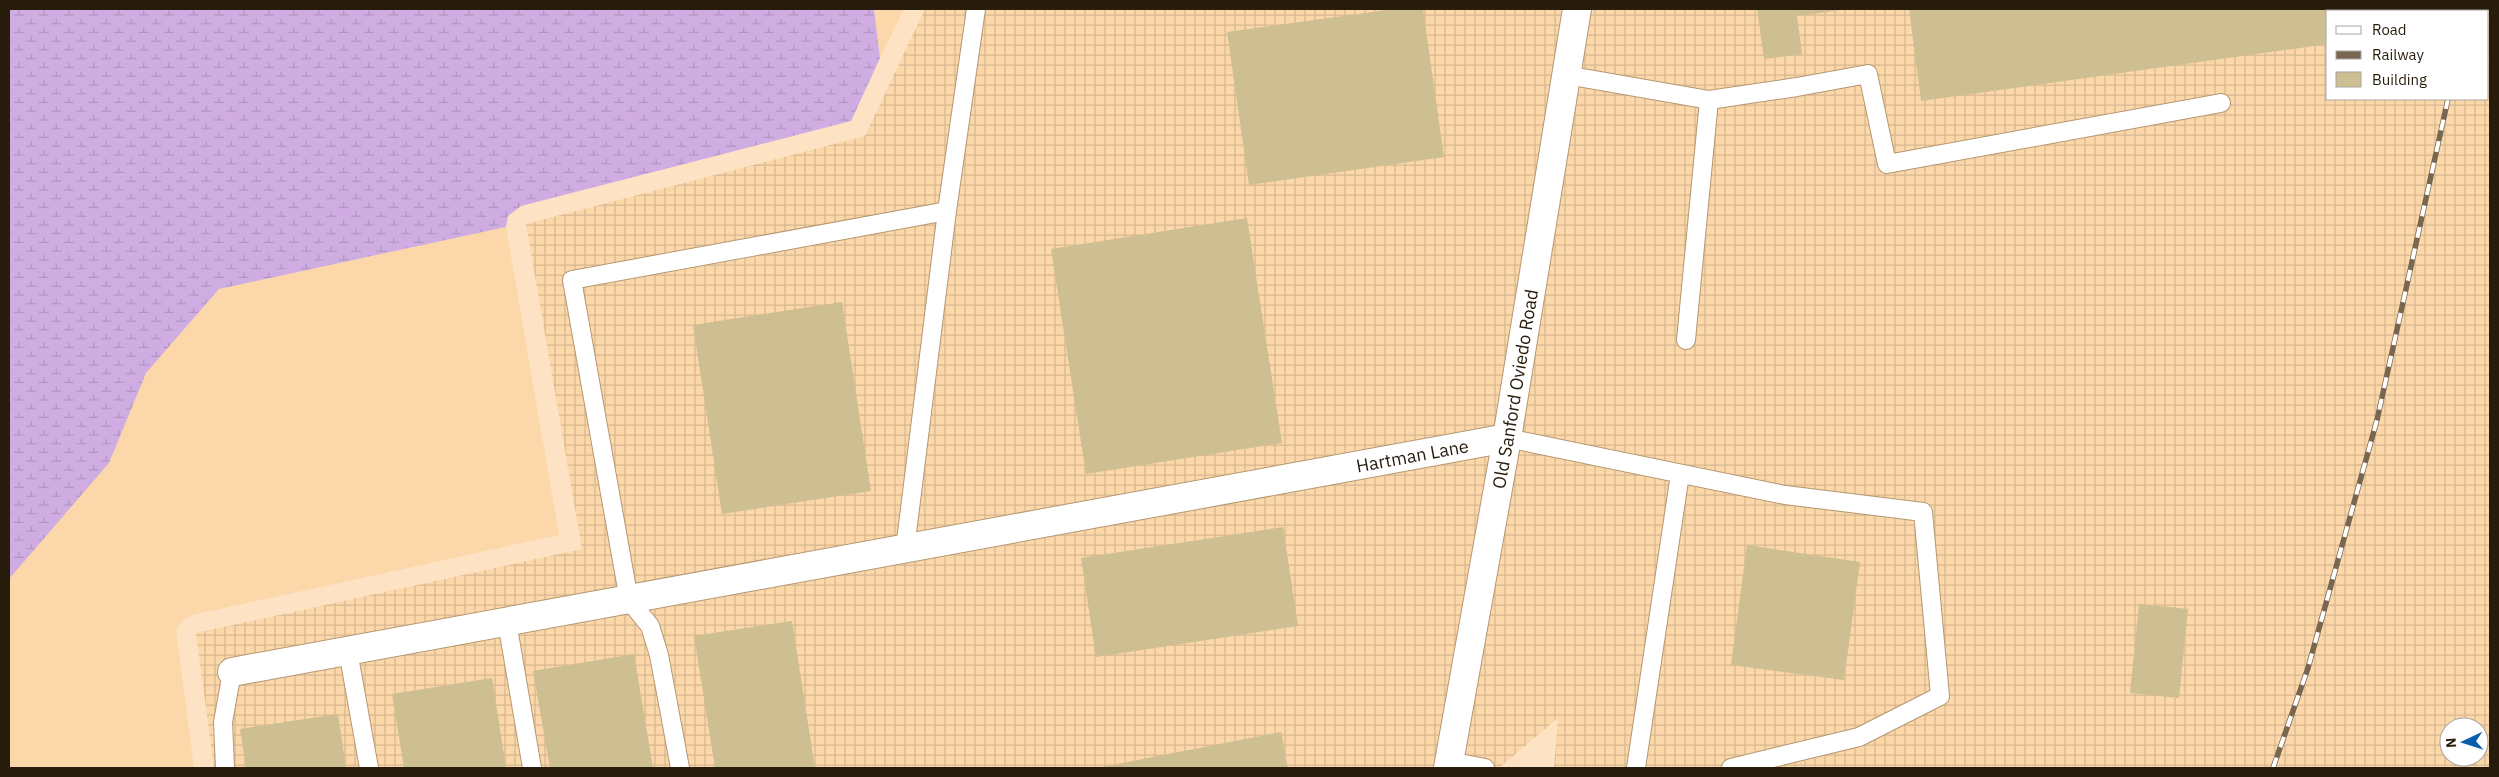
<svg xmlns="http://www.w3.org/2000/svg" width="2499" height="777" font-family="'IBM Plex Sans',sans-serif">
<style>
.built{fill:#fcd7a9}
.industrial{fill:url(#industrial-grid);fill-rule:evenodd}
.wetland{fill:url(#wetland-marsh)}
.building{fill:#cdbf91}
.lines{fill:none;stroke-linecap:round;stroke-linejoin:round}
.lane-casing{stroke:#b59872;stroke-width:20}
.street-casing{stroke:#b59872;stroke-width:30}
.lane{stroke:#fff;stroke-width:18}
.street{stroke:#fff;stroke-width:28}
.rail-casing{stroke:#786651;stroke-width:5.5}
.rail{stroke:#fff;stroke-width:4;stroke-dasharray:11;stroke-linecap:butt}
.labels{text-anchor:middle;dominant-baseline:central;stroke-width:4;stroke-linejoin:round;paint-order:stroke}
.street-label{font-size:18px;fill:#271b0c;stroke:#fff}
</style>
<defs>
<pattern id="industrial-grid" width="8" height="8" patternUnits="userSpaceOnUse" patternTransform="scale(1.25)"><rect width="8" height="8" fill="#fcd7a9"/><path d="M0 4h8M4 0v8" fill="none" stroke="#d8b890"/></pattern>
<pattern id="wetland-marsh" width="20" height="14" patternUnits="userSpaceOnUse" patternTransform="scale(1.25)"><rect width="20" height="14" fill="#cfade2"/><path d="M1 5h8M5 5V1M11 12h8M15 12V8" fill="none" stroke="#b294c1"/></pattern>
</defs>
<rect width="100%" height="100%" fill="#fde3c4"/>
<path class="built" d="M874,9H904L880,58Z
M506,227L559,535L192,615L182,621L176,630L194,768H9V579L108,463L146,373L219,289Z"/>
<path class="industrial" d="M925,9H2490V768H1554L1558,718L1499,768H214L196,633L582,549L526,224L865,136ZM2328,11H2488V99H2328ZM2449,727H2479V757H2449Z"/>
<path class="wetland" d="M9,9H874L880,58L851,121L521,206L508,216L506,227L219,289L146,373L109,463L9,579Z"/>
<path class="building" d="M1394,9H1423L1444,157L1249,185L1227,32Z
M1757,9H1841V10L1797,16L1802,54L1764,59Z
M1909,9H2347L2348,11H2328V44L1921,101Z
M1247,218L1282,443L1086,474L1051,249Z
M842,302L871,491L722,514L693,325Z
M1283,527L1298,626L1096,657L1081,558Z
M1747,545L1860,562L1844,680L1731,665Z
M2139,604L2188,609L2179,698L2130,693Z
M792,621L815,768H715L694,636Z
M634,654L653,768H550L533,671Z
M492,678L506,768H404L392,694Z
M338,714L346,768H246L240,729Z
M1281,732L1288,768H1102V767Z"/>
<g class="lines">
<g class="lane-casing">
<path id="lane" d="M1566,75L1709,100L1686,340
M1709,100L1797,87L1868,74L1887,164L2221,103
M1507,438L1785,495L1923,512L1940,696L1859,737L1731,768
M905,549L947,211
M507,622L532,768
M348,651L369,768
M1449,761L1485,768
M225,768L223,722L232,672
M680,768L659,655L650,626L629,600L572,280L947,211L976,9
M1636,768L1680,474"/>
</g>
<g class="street-casing">
<g id="street">
<path id="s1" d="M232,672L1507,438"/>
<path id="s2" d="M1448,768L1507,438L1577,9"/>
</g>
</g>
<use href="#lane" class="lane"/>
<use href="#street" class="street"/>
<g class="rail-casing">
<path id="rail" d="M2462,11V9
M2273,768L2308,668L2377,420L2448,99"/>
</g>
<use href="#rail" class="rail"/>
</g>
<g class="labels">
<g class="street-label">
<text stroke="none"><textPath href="#s2" startOffset="385">Old Sanford Oviedo Road</textPath></text>
<text stroke="none"><textPath href="#s1" startOffset="1200">Hartman Lane</textPath></text>
</g>
</g>
<rect width="2499" height="777" fill="none" stroke="#271b0c" stroke-width="20"/>
<rect x="2326" y="10" width="162" height="90" fill="#ffffff" stroke="#a9a49e"/>
<rect x="2336" y="26" width="25" height="8" fill="#ffffff" stroke="#a9a49e"/>
<text x="2372" y="35" font-size="15" fill="#271b0c">Road</text>
<rect x="2336" y="51" width="25" height="8" fill="#786651" stroke="#a9a49e"/>
<text x="2372" y="60" font-size="15" fill="#271b0c">Railway</text>
<rect x="2336" y="72" width="25" height="15" fill="#cdbf91" stroke="#a9a49e"/>
<text x="2372" y="85" font-size="15" fill="#271b0c">Building</text>
<g transform="translate(2464 742) rotate(266)"><circle r="24" fill="#ffffff" stroke="#a9a49e"/>
<path d="M0-4L9 19L0 12L-9 19Z" fill="#095dab"/>
<text y="-8" font-size="14" font-weight="bold" text-anchor="middle" fill="#271b0c">N</text>
</g>
</svg>
